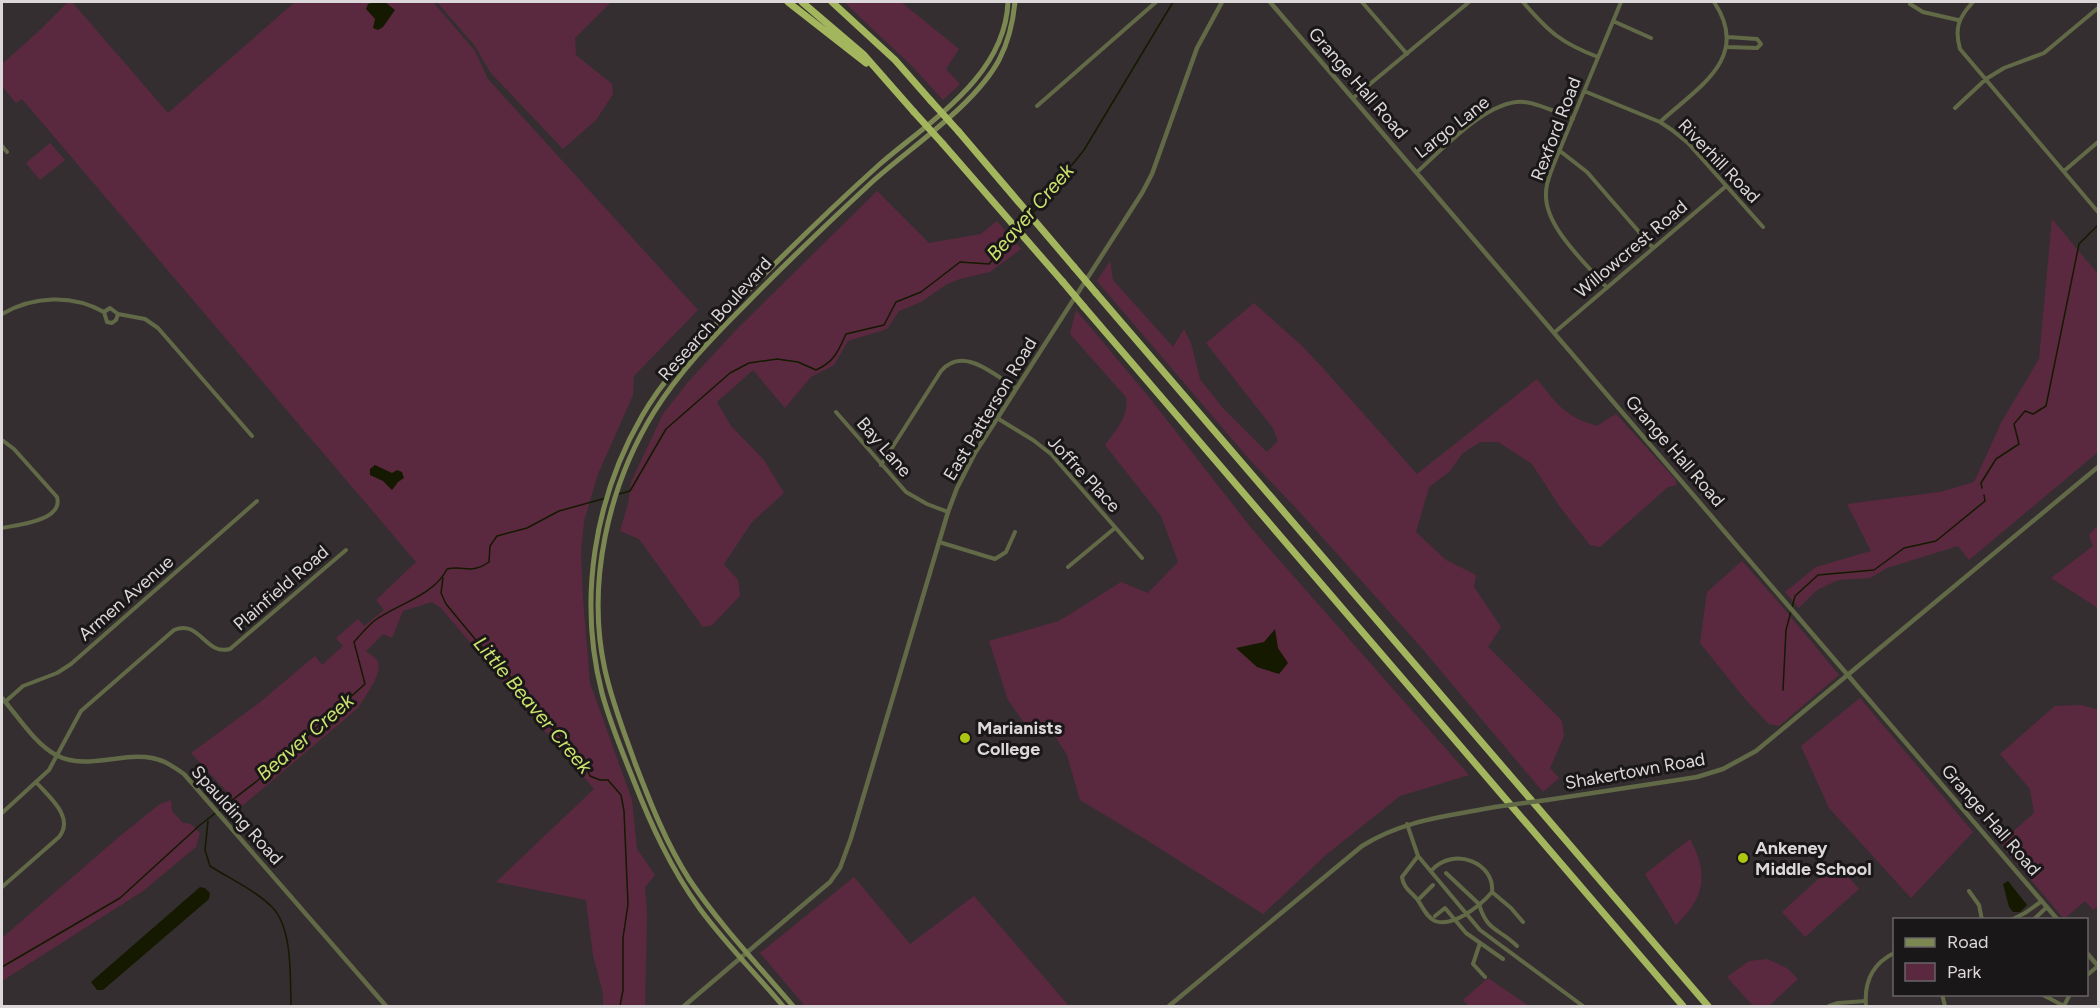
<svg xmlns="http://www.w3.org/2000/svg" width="2100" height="1008" font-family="Figtree,sans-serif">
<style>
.green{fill:#5b293f}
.water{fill:#141900}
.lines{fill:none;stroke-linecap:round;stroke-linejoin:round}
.stream{stroke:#141900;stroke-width:1.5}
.minor{stroke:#616947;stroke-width:4}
.tertiary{stroke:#616947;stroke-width:4.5}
.secondary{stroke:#7c8851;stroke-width:5}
.motorway{stroke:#a4b65d;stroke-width:7}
.tertiary-bridge{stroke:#616947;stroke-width:4.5}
.motorway-bridge{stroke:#a4b65d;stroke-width:7}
.poi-dot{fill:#acc612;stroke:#1a1718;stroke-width:2}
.labels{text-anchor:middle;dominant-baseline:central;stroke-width:6;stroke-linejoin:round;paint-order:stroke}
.street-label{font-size:18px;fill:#dcd7d9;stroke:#1a1718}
.poi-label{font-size:18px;font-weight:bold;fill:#dcd7d9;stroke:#1a1718;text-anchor:start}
.water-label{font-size:20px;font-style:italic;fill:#cce36d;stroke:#1a1718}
</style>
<rect width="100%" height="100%" fill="#352e30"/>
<path class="green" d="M68,2H72L168,113L295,2H433L475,51L488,79L698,310L634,376L633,395L598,474L584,521L581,552L583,600L590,683L632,800L637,849L655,875L645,887L647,912L645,1006H603V993L593,955L586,900L496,882L594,789L441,608L432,602L403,611L392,638L383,634L366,651C369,654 375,657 377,660C385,671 364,698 358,708L241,807L191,753L259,703L315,656L322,665L343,646L336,638L358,619L364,626L384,610L376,600L416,562L22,99L16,103L2,86V64L39,31Z
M437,2H611L575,38L576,55L612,84L613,94L596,120L563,149L490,72L475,46Z
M844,2H901L959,49L946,69L960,84L943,100L911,65Z
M50,143L65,160L40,180L26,163Z
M877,191L929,243L981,234L997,221L1021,249L990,272L960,279L947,284L921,302L899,311L887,329L848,341L834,365L811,377L785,408L753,370L717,402L731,426L764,460L784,493L752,522L724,564L738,580L740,596L712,625L703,627L639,539L620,531L628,504L631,482L663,414L688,382L737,329Z
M2052,219L2098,274V452L1969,560L1958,546L1887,568L1870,578L1838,580L1817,590L1799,608L1785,592L1816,567L1871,551L1847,504L1940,492L1974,482L2002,421L2039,359Z
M1110,261L1113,280L1173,347L1184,329L1191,343L1200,379L1222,407L1267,452L1278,441L1273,428L1206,343L1254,303L1302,346L1321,366L1417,474L1537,379C1558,405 1564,416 1597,426L1616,414L1675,479L1677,485L1668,487L1600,547L1590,545L1560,507L1532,464L1498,442H1480L1463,453L1449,472L1429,487L1416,532L1446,560L1476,575L1474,587L1501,627L1488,647L1562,721L1564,736L1550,768L1559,778L1543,792L1420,646L1296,508L1250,460L1097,281Z
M1076,310L1148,396L1252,529L1469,775L1400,796L1327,854L1263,914L1145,839L1080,800L1067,755L1052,731L1032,734L1008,700L989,641L1059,621L1121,582L1148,593L1178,562L1161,516L1105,445C1116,430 1129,417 1126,397L1070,334Z
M2098,525V608L2051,578L2093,546L2089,535Z
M1742,561L1780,604L1839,675L1779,726L1769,724L1745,699L1700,643L1707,592Z
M1860,698L1973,832L1911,898L1829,808L1801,746Z
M2082,705L2098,710V906L2093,910L2085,901L2064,919L2000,843L2034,813L2030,789L2000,754L2055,706Z
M171,800L172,811L183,823L191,824L200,833L196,847L143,891L2,981V938L120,836L160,804Z
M1690,839C1709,875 1705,897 1676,925L1645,874Z
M1836,863L1859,889L1805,937L1782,912Z
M854,877L910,944L974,896L1069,1006H805L760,953Z
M1767,959L1787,968L1798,979L1769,1006H1753L1727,977L1749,961Z
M1488,978L1529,1006H1469L1463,1000Z"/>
<path class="water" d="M375,2H385L395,10L383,27L378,30L373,28L375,19L366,9L368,4Z
M375,465L392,473L397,470L402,472L404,478L398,482L392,490L383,481L370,475V469Z
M1275,629L1278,648L1288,663L1279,674L1257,667L1236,648L1264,642Z
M2008,881L2027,905L2020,912H2013L2009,907L2003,884Z
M200,887L205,888L210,893L209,899L103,990H97L91,982Z"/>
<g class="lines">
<path class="stream" d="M1033,213L1084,150L1173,2
M1019,228L1028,219
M1982,488L1981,483L1996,459L2019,444L2014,424L2025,411L2033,414L2046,406L2079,244L2098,225
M619,494L630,491L666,429L730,373L749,363L777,359L798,362L816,370C834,362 838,352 846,334L884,325L896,302L921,292L960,262L989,264L1015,232
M443,578L441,593L446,604L480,645L523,691L539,713L585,764L590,776L600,780H608L621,795L624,811L628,904L623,938V990L620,1006
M1783,690L1786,630L1795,596L1818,575L1874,570L1904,548L1936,541L1985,501L1984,495
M208,821L205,850L210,866C230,879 255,890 272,907C293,928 290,978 291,1006
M2,967L120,898L200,825L257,781L365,684L354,642C360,635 367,627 374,621C395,605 435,595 447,569C465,565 470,575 489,562L490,546L497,536L527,528L559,511L606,498"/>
<path class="minor" d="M1362,2L1407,54
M1523,2C1549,32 1561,43 1598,57
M1973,2C1959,17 1954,28 1960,49L2098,212
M1910,4L1923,12L1958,20
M1613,21L1651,38
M1728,47L1757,48L1761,44L1757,39L1728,37
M1584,91L1660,122L1672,130L1688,143L1763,227
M1353,98L1469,2
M1037,106L1156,2
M1955,108L1986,79L2004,68L2044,53L2098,8
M1660,122C1697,88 1752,58 1714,2
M2,146L7,152
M1560,151L1587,172L1653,248
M2064,171L2098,142
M1417,172C1443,149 1488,99 1524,102C1541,104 1558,113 1573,119
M1607,288C1586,263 1544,227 1546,193C1546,183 1550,175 1553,166L1621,2
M2,314C33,296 72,294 104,312L107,322L112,323L116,320L118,314L110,308L104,312
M118,314L145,319L158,328L252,436
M1555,332L1725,187
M836,412L906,492L927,504L948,512
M997,418L1033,440L1051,454L1142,558
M2,440L14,449L57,497C64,521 16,525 2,528
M881,465L941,371C963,345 994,375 1016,388
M939,542L995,559L1006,552L1015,532
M1068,567L1115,528
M5,702L23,686L57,673L71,664L257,501
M2,813L49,770L81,711L174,630C200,619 205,656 230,649L346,550
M1407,824L1418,856L1480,930L1583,1006
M1418,856L1402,877C1403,887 1411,892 1417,899C1423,907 1426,917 1435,921C1453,928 1481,905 1492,892C1495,863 1454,846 1432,870
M1446,873L1479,904
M2,887L59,837C75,817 49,797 36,782
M1969,891L1979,905L1982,920
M1492,892L1511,908L1523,922
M1418,900L1433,885
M1479,904C1487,932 1499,928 1517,946
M1435,916L1445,908L1466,933L1503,959
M2011,920L2025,913L2042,901
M2033,920L2047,907
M1480,943L1473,964L1485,977
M2086,976L2098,966
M1942,994L1945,1006
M2041,994L2064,1006
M1829,1006L1838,1003L1866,1001
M1866,1006C1864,983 1872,964 1894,953
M2064,1006L2070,994"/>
<path class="tertiary" d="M1270,2L2058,920
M2,698C17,715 35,744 56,755C86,771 120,752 152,758C164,760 174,767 184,774L386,1006
M1547,800L1697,777L1723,769L1756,751L2098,467
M2086,952L2098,966
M684,1006L830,882L840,868L851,838L948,512L957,488L975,453L1142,193L1152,174L1197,48L1222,2
M1169,1006L1362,846C1403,820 1448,816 1495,807"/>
<path class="secondary" d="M783,1006C756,974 725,943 700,909C671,869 651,825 633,779C622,751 610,723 602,693C578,600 594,499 642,416C666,374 702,339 735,304C782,256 830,209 880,164C931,120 1005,76 1008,2
M793,1006C758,965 719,924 689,879C666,843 650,802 635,763C624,732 612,702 605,670C586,584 608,486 654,412C679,372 712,338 745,305C786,263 829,222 872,182C912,146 974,106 999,60C1009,41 1013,22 1015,2"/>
<path class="motorway" d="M788,2L866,63
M802,2L864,55L914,112
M832,2L895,60L931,101
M959,132L1074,267
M943,144L1063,282
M1096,293L1708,1006
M1084,307L1683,1006"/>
<path class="tertiary-bridge" d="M1495,807L1547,800"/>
<path class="motorway-bridge" d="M931,101L959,132
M914,112L943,144
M1074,267L1096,293
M1063,282L1084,307"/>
</g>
<g class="poi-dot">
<circle cx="965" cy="738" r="6"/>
<circle cx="1743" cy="858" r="6"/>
</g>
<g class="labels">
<g class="street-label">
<text transform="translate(1358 83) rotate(49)">Grange Hall Road</text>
<text transform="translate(1452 127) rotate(-38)">Largo Lane</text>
<text transform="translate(1556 129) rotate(-69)">Rexford Road</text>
<text transform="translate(1719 161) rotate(46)">Riverhill Road</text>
<text transform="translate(1631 249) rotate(-40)">Willowcrest Road</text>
<text transform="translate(715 319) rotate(-48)">Research Boulevard</text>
<text transform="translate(990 409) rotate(-59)">East Patterson Road</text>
<text transform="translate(884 447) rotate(49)">Bay Lane</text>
<text transform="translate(1675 451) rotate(49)">Grange Hall Road</text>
<text transform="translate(1084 474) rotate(47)">Joffre Place</text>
<text transform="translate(281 588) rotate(-41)">Plainfield Road</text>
<text transform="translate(126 598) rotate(-41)">Armen Avenue</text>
<text transform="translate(1635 771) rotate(-10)">Shakertown Road</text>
<text transform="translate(237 815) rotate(48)">Spaulding Road</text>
<text transform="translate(1991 820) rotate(49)">Grange Hall Road</text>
</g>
<g class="poi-label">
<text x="977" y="728">Marianists<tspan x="977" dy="21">College</tspan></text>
<text x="1755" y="848">Ankeney<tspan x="1755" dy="21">Middle School</tspan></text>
</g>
<g class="water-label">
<text transform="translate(1030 212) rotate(-49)">Beaver Creek</text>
<text transform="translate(533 705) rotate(50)">Little Beaver Creek</text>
<text transform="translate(305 737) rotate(-41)">Beaver Creek</text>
</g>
</g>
<rect width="2100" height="1008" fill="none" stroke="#dcd7d9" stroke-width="6"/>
<rect x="1893" y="918" width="195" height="78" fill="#1a1718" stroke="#686465" stroke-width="1.5"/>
<rect x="1905" y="938" width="30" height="9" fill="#7c8851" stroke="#686465" stroke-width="1.5"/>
<text x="1947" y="948" font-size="18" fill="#dcd7d9">Road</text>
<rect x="1905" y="963" width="30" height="18" fill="#5b293f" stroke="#686465" stroke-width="1.5"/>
<text x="1947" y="978" font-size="18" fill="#dcd7d9">Park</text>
</svg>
